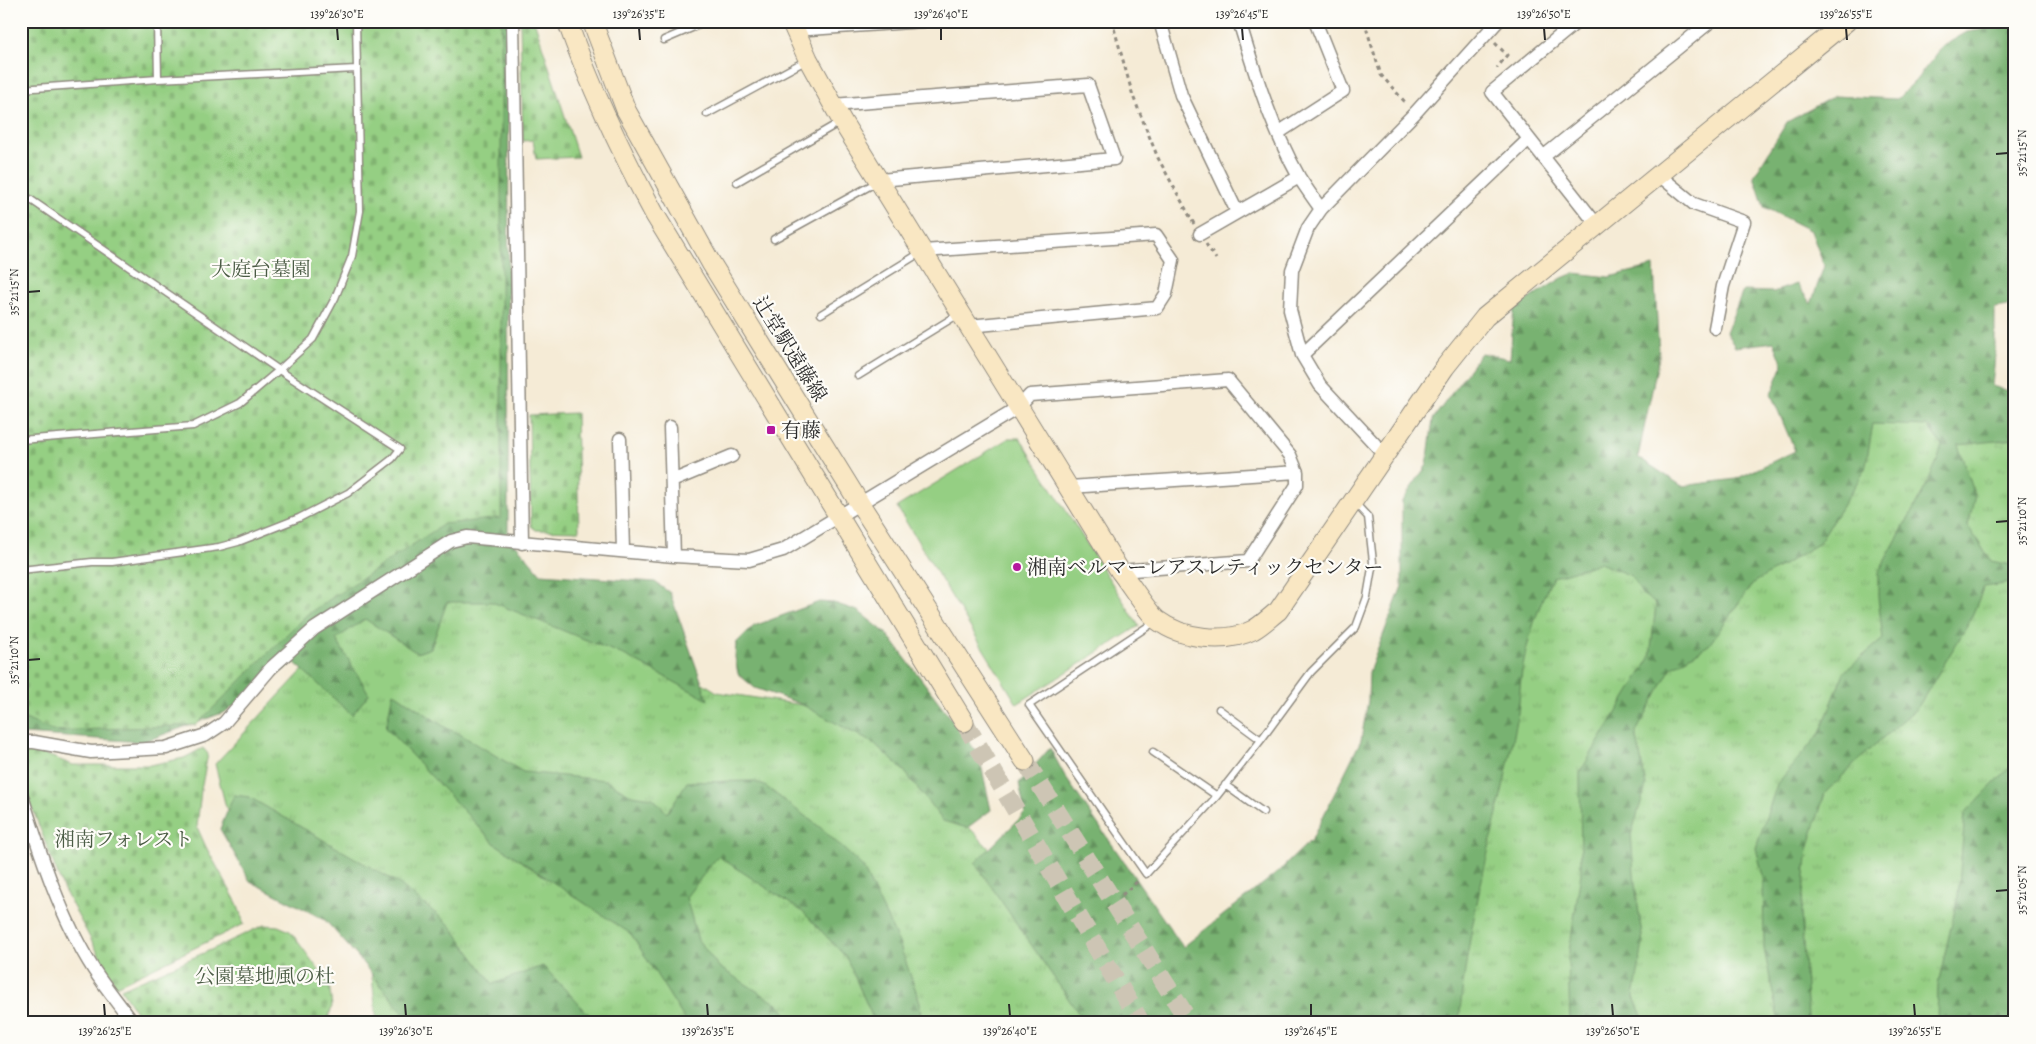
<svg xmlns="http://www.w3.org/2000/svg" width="2036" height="1044" font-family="Alegreya,'Noto Serif JP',serif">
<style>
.grass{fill:url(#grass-tufts);stroke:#607d57}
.forest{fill:url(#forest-firs);stroke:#526e4e}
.cemetery{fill:url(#cemetery-stones);stroke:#607d57}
.pitch{fill:#95cf83;stroke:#607d57}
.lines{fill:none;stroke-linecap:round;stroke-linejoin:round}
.secondary-tunnel{stroke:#cdc5b4;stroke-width:19;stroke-dasharray:19 9;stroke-linecap:butt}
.lane-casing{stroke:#908b80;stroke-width:9}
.street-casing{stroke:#908b80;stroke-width:15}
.secondary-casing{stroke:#908b80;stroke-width:21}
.path{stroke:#908b80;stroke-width:3;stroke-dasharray:4 4;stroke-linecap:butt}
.lane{stroke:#fff;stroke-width:6}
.street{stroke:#fff;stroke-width:12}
.secondary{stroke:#f9e7c3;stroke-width:19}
.ticks{fill:none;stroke:#2b2b2b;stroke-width:2}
.poi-dot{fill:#b5179e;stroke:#fdfcf7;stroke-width:2}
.labels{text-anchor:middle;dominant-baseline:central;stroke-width:4.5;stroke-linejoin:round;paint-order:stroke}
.park-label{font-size:20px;fill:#4b5c45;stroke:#fdfcf7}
.street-label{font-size:20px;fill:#2b2b2b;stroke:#fdfcf7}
.poi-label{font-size:20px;fill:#2b2b2b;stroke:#fdfcf7;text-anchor:start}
.neatline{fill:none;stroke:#2b2b2b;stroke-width:2}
.ticks-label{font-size:12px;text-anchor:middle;fill:#2b2b2b}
</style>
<defs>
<pattern id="grass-tufts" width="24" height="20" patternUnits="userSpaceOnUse" patternTransform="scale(1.25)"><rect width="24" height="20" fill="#95cf83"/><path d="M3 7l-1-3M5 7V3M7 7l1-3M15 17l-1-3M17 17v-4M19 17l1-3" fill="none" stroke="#81b271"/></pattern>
<pattern id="forest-firs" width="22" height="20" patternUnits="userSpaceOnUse" patternTransform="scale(1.25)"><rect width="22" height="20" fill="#78b271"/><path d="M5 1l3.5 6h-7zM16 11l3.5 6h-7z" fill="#63915d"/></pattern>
<pattern id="cemetery-stones" width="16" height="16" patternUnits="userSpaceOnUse" patternTransform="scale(1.25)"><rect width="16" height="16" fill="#95cf83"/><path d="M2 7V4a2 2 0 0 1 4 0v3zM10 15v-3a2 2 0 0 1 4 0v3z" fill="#81b271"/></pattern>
</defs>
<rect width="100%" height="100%" fill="#fdfcf7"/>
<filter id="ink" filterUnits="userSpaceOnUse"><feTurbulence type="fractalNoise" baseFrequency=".02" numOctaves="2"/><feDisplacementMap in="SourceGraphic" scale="10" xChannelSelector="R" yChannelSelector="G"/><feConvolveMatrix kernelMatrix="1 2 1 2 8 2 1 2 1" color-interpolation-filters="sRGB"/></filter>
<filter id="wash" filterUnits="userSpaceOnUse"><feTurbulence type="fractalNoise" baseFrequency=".0096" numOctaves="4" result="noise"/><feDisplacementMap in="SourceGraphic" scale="20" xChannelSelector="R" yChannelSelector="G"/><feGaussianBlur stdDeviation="1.12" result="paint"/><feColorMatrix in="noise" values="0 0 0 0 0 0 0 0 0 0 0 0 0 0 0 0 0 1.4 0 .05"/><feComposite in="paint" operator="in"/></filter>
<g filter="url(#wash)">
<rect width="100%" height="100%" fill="#f5ebd6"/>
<path class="grass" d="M1862,408L2015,431V1023H1304L1513,562L1671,563Z
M449,560L631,637L717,692L861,714L1005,865L1101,1023H377L367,930L240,862L215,764L331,640Z"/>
<path class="forest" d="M479,21H509L508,535L541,574L655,582L670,593L708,700L626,656L492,602H447L431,648L417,653L365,619L336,639L369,694L352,715L294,662L225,712L143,742L23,734L21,690Z
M2014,25L2015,305L1995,308V356L1992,386L2015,393V439L1958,445L1975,495L1968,526L1991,561L2015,566V586L2011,583L1984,587L1969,623L1918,707L1869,750L1825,793L1808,849L1801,912L1808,1017L1811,1023H1779L1764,949L1763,876L1756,848L1777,784L1820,733L1844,672L1883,639L1878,597V573L1925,488L1938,459L1942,445L1927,426L1873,424L1865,470L1818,544L1752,584L1709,645L1671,668L1636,732L1646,786L1631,835L1635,884L1643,943L1634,997L1645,1023H1570L1568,958L1581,873L1580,772L1650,658L1656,604L1642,594L1631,576L1600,563L1553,577C1539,603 1527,641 1522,671C1519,687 1520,704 1517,720C1498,821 1467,920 1459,1023H1085L975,863L1025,813L1019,783L1050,748L1066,778L1183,947L1278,872L1312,839L1361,740L1368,701L1369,672L1402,586V501L1427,465L1433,419L1481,353L1510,359L1514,308L1562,278L1574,273L1609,277L1654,266L1659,357L1638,457L1682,486L1736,479L1795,451L1771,394L1783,365L1774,342L1735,347L1726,332L1743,291L1773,292L1797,284L1811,304L1824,266L1811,231L1764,207L1754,176L1787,122L1834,96L1897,99L1916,80L1943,46L1967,32Z
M819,602L834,603L858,611L887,634L979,755L991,810L967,828L943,821L905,772L876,745L801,704L755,688L738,674L735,657L736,643L754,626Z
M393,692L448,729L458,733L523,772L605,780L631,795L653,798L667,813L687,782L753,781L765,786L821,828L862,866L899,943L920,1002L921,1023H875L846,957L803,912L718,856L686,897L698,940L719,967L779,1005L794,1023H687L631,934L494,843L386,728Z
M2015,762V1023H1937L1938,984L1958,896L1965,813Z
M234,795L249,797L398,883L450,925L493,984L543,966L597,1023H411L358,957L325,920L250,881L220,829Z"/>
<path class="cemetery" d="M21,21H501V518L444,524L306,615L196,725L53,731L21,717Z
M520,22L535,23L578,157L536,159L533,140L523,141Z
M576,413L579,531L536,530L531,526L529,415Z
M203,748L208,754L201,790L197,827L206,847L237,903L244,924L116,986L63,888L21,779V754L31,749L73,765H150L184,758Z
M264,925L278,926L290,931L329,984L332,1006L327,1023H143L121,989L215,948Z"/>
<path class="pitch" d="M1009,438H1020L1139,626L1017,704L897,507Z"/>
</g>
<g filter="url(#ink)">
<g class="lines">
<path class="secondary-tunnel" d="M964,722L1141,1023
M1025,761L1190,1023"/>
<g class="lane-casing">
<path id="lane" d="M157,21L158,79
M664,40L708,21
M21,89L158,79L356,69
M707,114L807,60
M737,182L840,122
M21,193L279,370L400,449L392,459L348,493L299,518L238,542L219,547L112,562H92L21,570
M774,239L877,182
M821,314L920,253
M858,376L959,314
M21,440L193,426L240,403L279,370L313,339L335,298L352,256L360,211L356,21
M1156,621L1029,705L1146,874L1217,796L1261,740L1311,672L1356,627L1367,597L1373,562L1368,517L1354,502
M1219,709L1261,740
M1153,752L1217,796
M1225,785L1263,812"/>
</g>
<g class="street-casing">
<path id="street" d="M513,21L522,543
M1160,21L1181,95L1237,212
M1239,21C1255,74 1272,129 1299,177C1306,188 1313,198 1321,209
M1578,21L1492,92L1597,225
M795,30L924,21
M833,105L1088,85L1114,159L880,180
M1278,133L1343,91L1315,21
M1543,157L1711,21
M1659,175L1694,204L1744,222L1723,286L1715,328
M1200,234L1299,177
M923,251L1156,235L1173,260L1166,294L1157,308L969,326
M1302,355L1529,139
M670,427L674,556
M620,439L623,551
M1385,455L1320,385L1302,355L1290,310L1292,270L1308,228L1321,209L1415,113L1498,21
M672,481L732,456
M1069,487L1297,472
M21,742H34L91,752L166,748L206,735L224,723L271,668L314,629L451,541L467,537L674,556L749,560L783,550L1019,407L1030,395L1228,380L1290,455L1297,472V485L1248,561L1120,571
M21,793C40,853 60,917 94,970C106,988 120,1005 133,1023"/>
</g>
<g class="secondary-casing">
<path id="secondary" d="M567,21C591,89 621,152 655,215L964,722
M592,21L626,110L711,263L860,504L1025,761
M791,21L808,59L842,121L1120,571C1129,582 1148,613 1157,620C1182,639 1226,644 1253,630C1262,625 1270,617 1278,611L1445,367L1485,317L1847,21"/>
</g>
<path class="path" d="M1112,21L1133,96L1158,158L1194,224
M1364,21L1381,75L1406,103
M1495,43L1507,55L1497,68
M1206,244L1216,259
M1122,895L1138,881"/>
<use href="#lane" class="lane"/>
<use href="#street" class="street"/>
<use href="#secondary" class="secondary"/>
</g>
</g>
<path class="ticks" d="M337,28L338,40M639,28L640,40M941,28V40M1242,28L1243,40M1544,28L1545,40M1846,28L1847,40M1996,154L2008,153M28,292L40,291M1996,522L2008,521M28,660L40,659M1996,891L2008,890M104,1004L105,1016M405,1004L406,1016M707,1004L708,1016M1009,1004L1010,1016M1311,1004V1016M1612,1004L1613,1016M1914,1004L1915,1016"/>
<g class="poi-dot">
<rect x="766" y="425" width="10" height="10" rx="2.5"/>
<circle cx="1017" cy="567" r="5"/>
</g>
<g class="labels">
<g class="park-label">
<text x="261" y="269">大庭台墓園</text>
<text x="124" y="839">湘南フォレスト</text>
<text x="265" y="976">公園墓地風の杜</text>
</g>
<g class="street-label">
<text transform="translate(790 349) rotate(58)">辻堂駅遠藤線</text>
</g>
<g class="poi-label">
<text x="781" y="430">有藤</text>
<text x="1027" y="567">湘南ベルマーレアスレティックセンター</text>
</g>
</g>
<rect width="2036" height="1044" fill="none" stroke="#fdfcf7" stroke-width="55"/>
<rect x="28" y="28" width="1980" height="988" class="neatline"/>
<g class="ticks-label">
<text x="337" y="18">139°26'30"E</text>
<text x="639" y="18">139°26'35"E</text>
<text x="941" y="18">139°26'40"E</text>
<text x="1242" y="18">139°26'45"E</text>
<text x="1544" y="18">139°26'50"E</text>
<text x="1846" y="18">139°26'55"E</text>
<text transform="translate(2022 153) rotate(-90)" y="4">35°21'15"N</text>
<text transform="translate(14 292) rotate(-90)" y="4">35°21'15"N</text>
<text transform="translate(2022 521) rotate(-90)" y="4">35°21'10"N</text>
<text transform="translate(14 660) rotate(-90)" y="4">35°21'10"N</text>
<text transform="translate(2022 890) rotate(-90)" y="4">35°21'05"N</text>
<text x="105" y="1035">139°26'25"E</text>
<text x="406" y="1035">139°26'30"E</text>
<text x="708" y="1035">139°26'35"E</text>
<text x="1010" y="1035">139°26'40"E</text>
<text x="1311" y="1035">139°26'45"E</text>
<text x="1613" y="1035">139°26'50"E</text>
<text x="1915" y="1035">139°26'55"E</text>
</g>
</svg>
